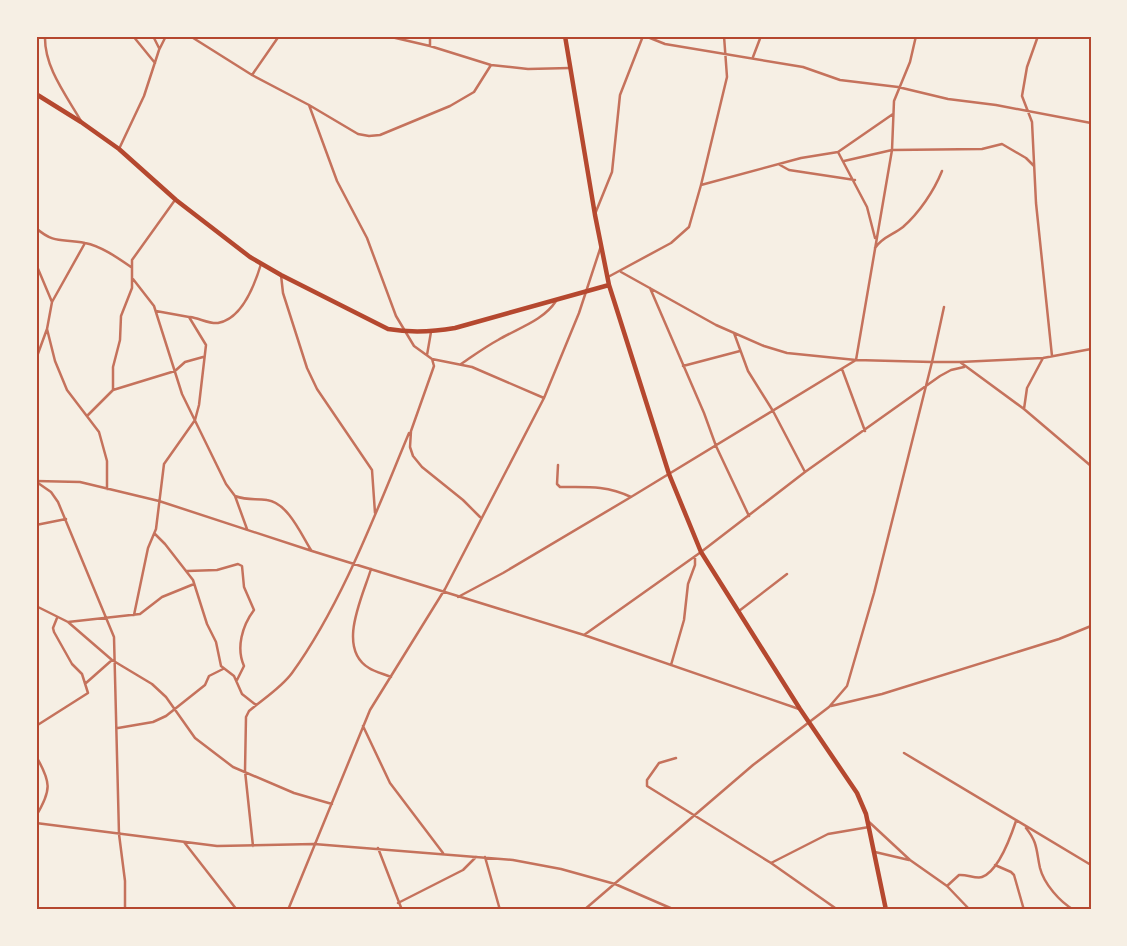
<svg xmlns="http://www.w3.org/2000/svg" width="1127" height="946" font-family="Jost,sans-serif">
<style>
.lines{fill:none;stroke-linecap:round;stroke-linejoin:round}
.minor{stroke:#c5725c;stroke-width:2.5}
.primary{stroke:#b5482f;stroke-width:4.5}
.neatline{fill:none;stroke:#b5482f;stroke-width:2}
</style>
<rect width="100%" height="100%" fill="#f6efe4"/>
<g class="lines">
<path class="minor" d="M45,36C44,67 66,95 81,121
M133,36L155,63
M153,36L159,48
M190,36L252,75L309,105L358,134L369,136L380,135L450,106L474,92L491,65
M387,36L430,46L491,65L528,69L570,68
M645,36L665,44L803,67L840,80L898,87L948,99L996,105L1091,123
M1038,36L1027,67L1022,96L1032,122L1036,203L1052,356
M430,46V36
M753,57L761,36
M252,75L279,36
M309,105L337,181L367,238L396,316L414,346L432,359L434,366L411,431L410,447L413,456L422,467L463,500L480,517
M119,149L144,96L159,50L166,36
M838,152L867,207L875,238
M844,161L892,150L982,149L1002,144L1026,158L1034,166
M780,165L789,170L855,180
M701,185L801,158L838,152L893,114
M595,214L612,172L620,95L643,36
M36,228C55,245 63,238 85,243C101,246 118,258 131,267
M875,248C882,237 893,235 903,227C919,213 934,191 942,171
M36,264L52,302
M621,272L716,325L764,346L787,353L856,360L892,150L894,101L910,62L916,36
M281,275L283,293L307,368L317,389L372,470L375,513
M608,277L671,243L689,227L701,185L727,77L724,36
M133,279L154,306L182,394L226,484L235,496L247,529
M650,288L704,413L716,446L749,516
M190,317C199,318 209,324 218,323C242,319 255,284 261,264
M47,329L55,361L67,390L99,432L107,461V489
M734,333L748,371L773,411L805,472
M427,355L431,332
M36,359L47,329L52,302L85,243
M432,359L472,367L544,398
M960,362L1043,358L1091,349
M461,364C473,356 485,347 498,340C518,328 543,321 556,301
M683,366L740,351
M842,369L865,431
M113,390V367L120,340L121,316L132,288V260L175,200
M1024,409L1027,388L1043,358
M87,416L113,390L175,371L185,362L203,357
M558,465L557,484L560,487C586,487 606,485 631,497
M36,481L80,482L159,501L312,551L584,635L799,709
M38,483L51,492L58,502L114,637L119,834L125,881V910
M235,496C249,501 255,498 267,500C288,503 301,534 311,550
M36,525L66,519
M155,534L165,544L193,580L207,624L216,642L221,666L234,676L242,694L256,705
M371,569C363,596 336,648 369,668C375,672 384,674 391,677
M187,571L217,570L238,564L242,566L244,587L254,610C242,626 236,648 244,666L237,680
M458,597L503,573L631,497L856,360L932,362L944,307
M36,606L68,622L112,660L152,684L166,697L195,738L233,767L294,793L332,804
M739,611L787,574
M134,615L148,548L156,529L164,464L195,420L199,405L206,345L189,317L156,311
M68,622L140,614L162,597L194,584
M584,635L701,552L805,472L940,376L951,370L964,367
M671,665L684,620L688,584L695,565V558
M86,683L112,660
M831,706L882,694L1059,639L1091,626
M36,726L88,693L82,674L72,664L54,632L53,628L57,618
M363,726L390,783L443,853
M118,728L153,722L166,716L205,685L209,676L223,669
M904,753L1091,865
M36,756C51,782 52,790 36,816
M676,758L659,763L647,780V786L771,863L838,910
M868,821L910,860L947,886L970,910
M36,823L217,846L314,844L513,860L561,869L615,884L675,910
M1026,828C1038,843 1036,850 1040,868C1044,884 1060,902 1074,910
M184,842L237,910
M253,846L245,771L246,717L249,711C263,699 281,688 292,673C342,604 376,512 409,433
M378,848L402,910
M875,852L909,860
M485,857L500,910
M771,863L828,834L869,827
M995,865L1011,872L1014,875L1024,910
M947,886L959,875C966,874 976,879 982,877C999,871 1011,836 1016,821
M398,903L463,870L476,857
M288,910L370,710L445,589L544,398L579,313L601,246
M584,910L753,765L829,707L847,686L874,593L932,362H960L1024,409L1091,466"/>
<path class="primary" d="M565,36L595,215L609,285
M36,94L81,122L119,149L176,200L250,257L281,275L388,329C411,333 432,332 455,328L609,285L669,474L701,552L800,709L857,793L866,814L886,910"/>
</g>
<rect width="1127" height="946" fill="none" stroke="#f6efe4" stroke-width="75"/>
<rect x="38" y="38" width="1052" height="870" class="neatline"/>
</svg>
